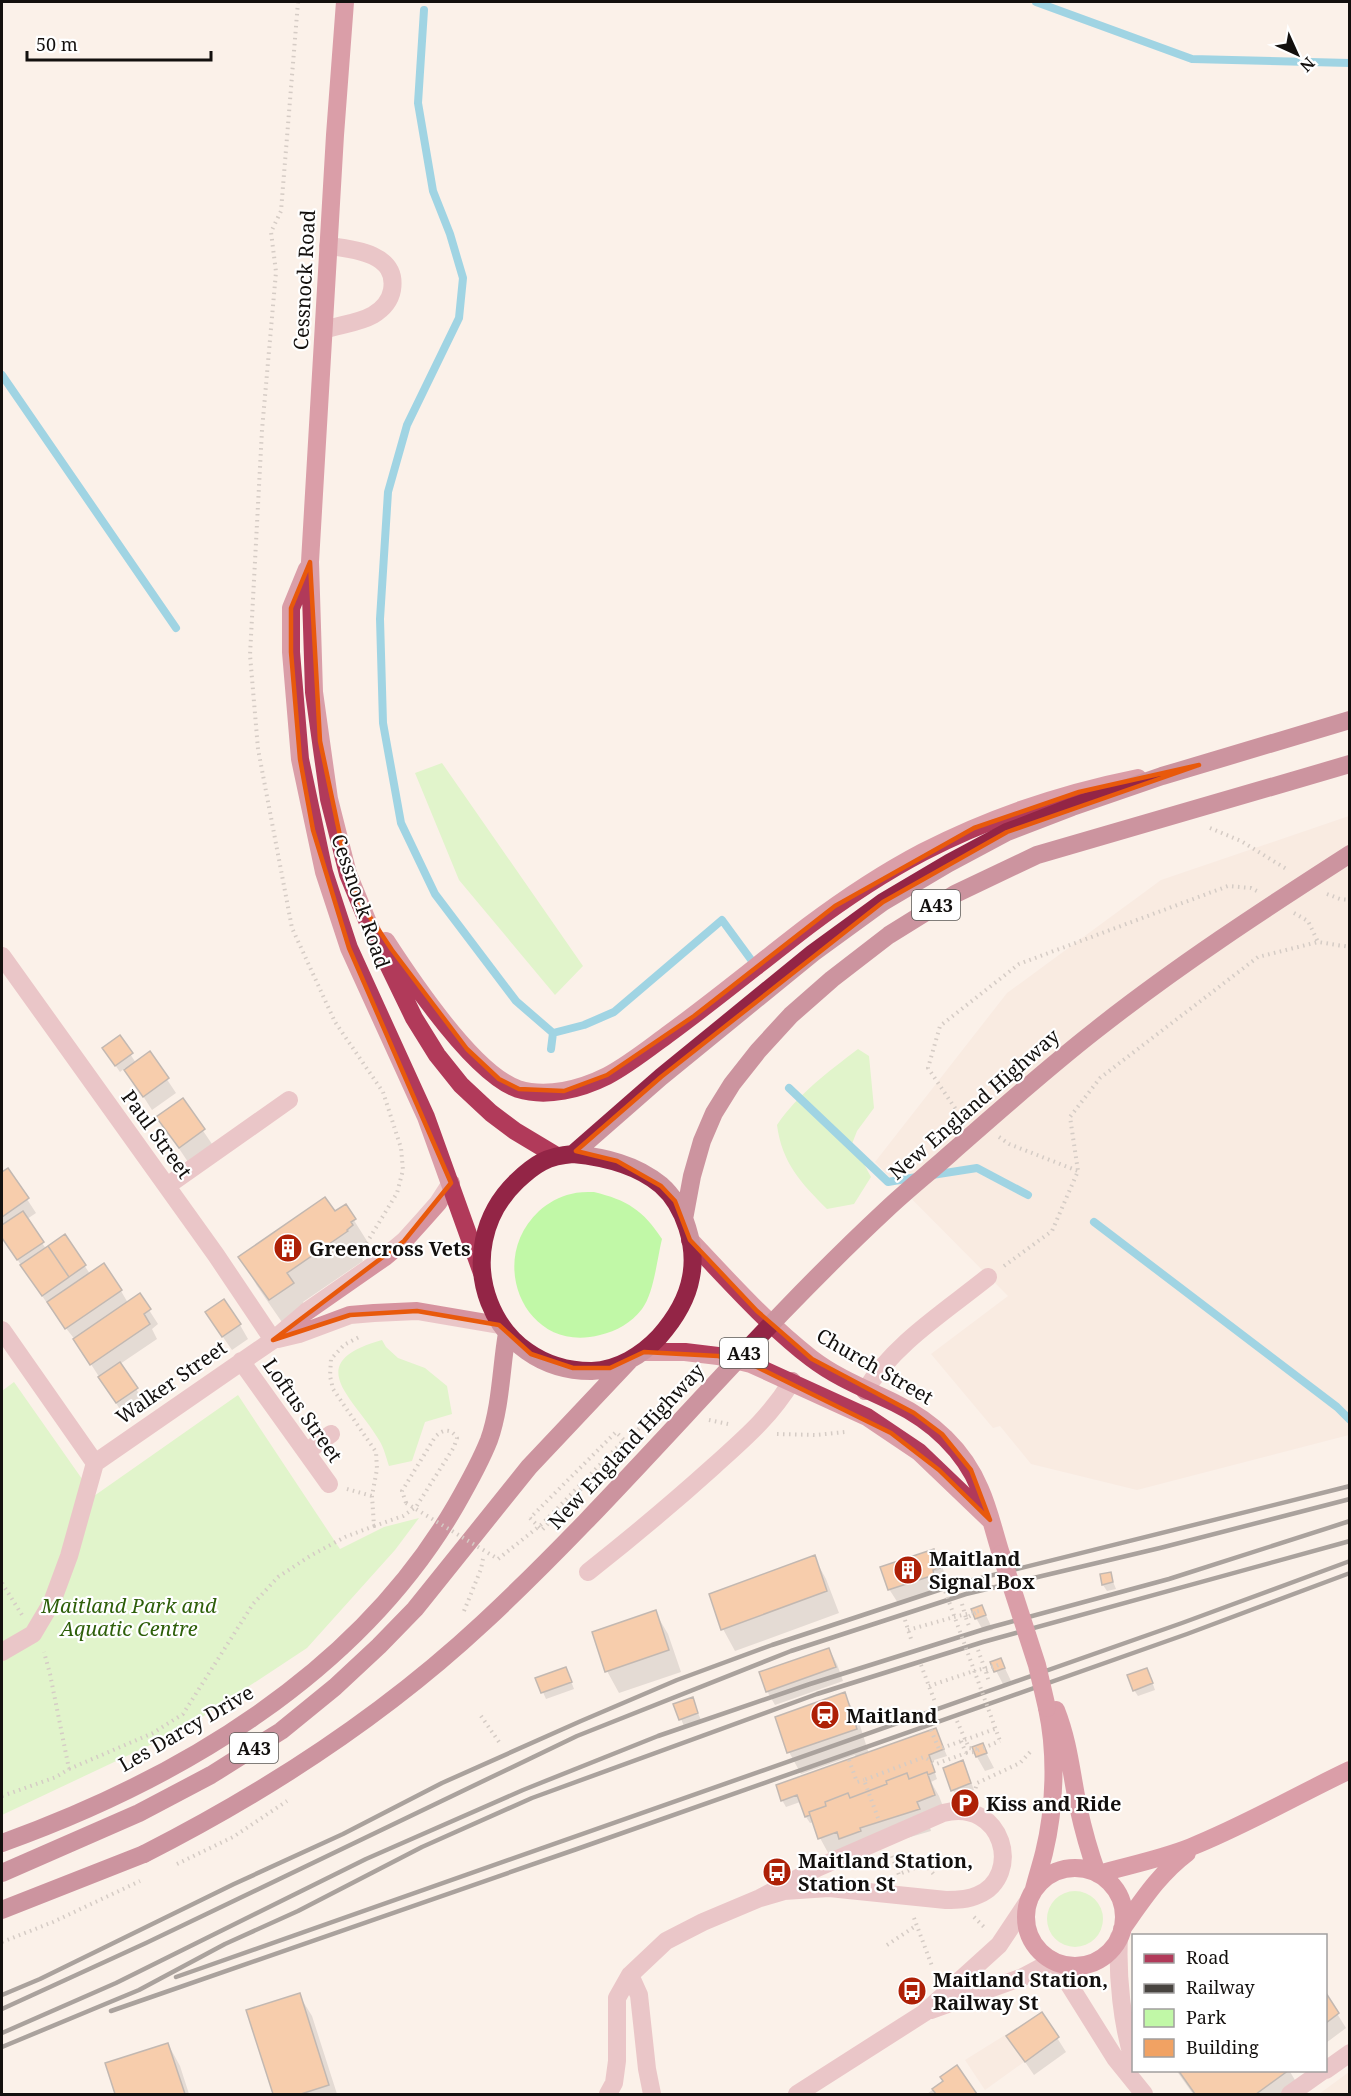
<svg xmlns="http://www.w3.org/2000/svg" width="1351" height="2096" font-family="'Noto Serif',serif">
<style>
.built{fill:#f5e4d8}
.green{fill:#c1f8a7}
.shadow{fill:#0003}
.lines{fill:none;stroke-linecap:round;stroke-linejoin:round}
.stream{stroke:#32b2dc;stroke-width:8}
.building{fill:#f1a263;stroke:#7d746e;stroke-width:1.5}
.path{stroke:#a69f99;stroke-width:4;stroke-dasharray:1.5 4.5;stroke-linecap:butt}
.minor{stroke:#d6939f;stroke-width:18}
.major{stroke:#b13a5a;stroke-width:18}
.highway{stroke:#932546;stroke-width:18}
.rail{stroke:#484440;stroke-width:4.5}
.path-bridge{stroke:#a69f99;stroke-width:4;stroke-dasharray:1.5 4.5;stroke-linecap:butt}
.major-bridge{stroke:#b13a5a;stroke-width:18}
.highway-bridge{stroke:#932546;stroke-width:18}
.marked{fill:none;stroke:#e8590c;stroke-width:4.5;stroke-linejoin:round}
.labels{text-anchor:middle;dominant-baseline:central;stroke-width:4.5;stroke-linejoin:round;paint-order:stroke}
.shield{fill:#fff;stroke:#5a5856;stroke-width:1.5}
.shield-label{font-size:18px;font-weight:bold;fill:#13100e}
.street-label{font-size:20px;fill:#13100e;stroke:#fff}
.poi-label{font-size:20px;font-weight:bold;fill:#13100e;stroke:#fff;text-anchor:start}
.park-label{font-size:20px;font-style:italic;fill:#2e5f0a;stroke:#fff}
</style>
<rect width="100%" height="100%" fill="#fbf1e9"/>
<path class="built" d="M1349,816V1435L1137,1490L1031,1464L1000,1426L993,1428L931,1354L1008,1296L875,1162L1007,993L1161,880Z
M1042,2012L1059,2037L985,2090L965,2060Z
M1349,2072V2094H1319Z"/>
<path class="green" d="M442,763L583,966L555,995L459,880L415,773Z
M858,1049L869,1056L874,1108L857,1131L850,1149L864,1164L871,1177L854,1204L827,1209C801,1183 782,1163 777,1125C798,1094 828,1072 858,1049Z
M594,1192C627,1200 643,1210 662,1239C657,1259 654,1293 642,1309C631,1323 617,1331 600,1335C526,1355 485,1261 539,1211C548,1203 560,1196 571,1194C578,1192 586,1192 594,1192Z
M382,1340L386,1347L398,1358L425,1368L447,1386L452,1414L425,1422L412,1461L389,1466C386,1457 384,1448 379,1440C354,1397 300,1363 382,1340Z
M14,1382L94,1496L238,1395L340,1549L384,1527L419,1518L395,1550L307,1648L184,1729L2,1815V1391Z
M1047 1919a28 28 0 1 1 56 0a28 28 0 1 1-56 0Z"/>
<path class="shadow" d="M119,1037L136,1063L150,1054L176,1093L152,1110L125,1068L120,1072L108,1055Z
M182,1100L212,1144L188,1162L158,1117Z
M8,1170L36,1213L27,1219L46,1249L65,1236L90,1274L121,1291L128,1303L149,1310L158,1324L152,1329L157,1339L120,1364L145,1403L125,1417L76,1341L51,1309L2,1237V1174Z
M345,1206L372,1249L367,1252L369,1255L362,1259L363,1261L303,1302L309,1313L286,1328L257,1286L240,1257L335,1213Z
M240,1325L248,1339L232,1350L216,1327Z
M933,1551L942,1565L947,1583L940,1585L942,1589L898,1603L889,1589Z
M814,1557L826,1579L839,1613L735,1651L723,1629Z
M1110,1574L1116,1589L1107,1591L1103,1585Z
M982,1607L993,1630L984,1632L976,1618Z
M655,1612L668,1634L681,1672L619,1693L607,1671L594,1633Z
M829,1649L837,1664L843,1681L775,1705L767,1691Z
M1001,1660L1012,1683L1004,1686L992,1663Z
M566,1668L574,1689L546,1699L537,1679Z
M1150,1676L1155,1690L1138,1696L1134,1690Z
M844,1694L857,1716L869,1754L939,1737L947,1756L931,1761L937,1779L931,1782L939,1796L947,1817L929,1824L931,1831L832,1860L820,1838L814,1822L810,1823L806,1817L800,1802L786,1807L782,1800L856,1758L855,1755L801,1774L789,1752Z
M692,1699L701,1720L684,1726L681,1719Z
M982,1745L994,1768L985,1771L977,1757Z
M966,1768L974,1790L956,1797L953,1790Z
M299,1995L312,2016L337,2094H274L248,2011Z
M1326,1996L1346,2028L1326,2043Z
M1042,2014L1066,2052L1034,2075L1008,2037Z
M168,2044L180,2066L189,2094H116L107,2064Z
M956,2067L975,2094H927L944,2081Z
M1176,2070H1289L1302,2092L1299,2094H1193Z"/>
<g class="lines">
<path class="stream" d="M1036,2L1192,59L1350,63
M424,10L418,103L433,191L450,234L463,278L459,318L407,425L388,492L380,619L383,723L401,823L435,894L516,1001L553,1033L551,1049
M2,375L176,628
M553,1033L584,1025L614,1012L722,920L752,961
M789,1088L888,1182L917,1177
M932,1175L977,1168L1028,1195
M1094,1222L1337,1407L1350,1420"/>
</g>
<path class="building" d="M120,1035L133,1053L115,1066L102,1048Z
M150,1051L169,1078L143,1097L124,1070Z
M183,1098L205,1129L179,1148L156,1117Z
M8,1168L29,1198L2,1217V1172Z
M325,1197L335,1211L346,1204L356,1219L351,1222L353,1225L347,1230L348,1231L287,1273L294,1283L269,1300L238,1257Z
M23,1211L44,1242L17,1260L2,1238V1225Z
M65,1234L86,1265L69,1277L48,1246Z
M48,1246L69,1277L42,1296L20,1265Z
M104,1263L122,1290L65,1329L47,1302Z
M140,1293L151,1309L144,1314L150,1324L90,1365L73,1339Z
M224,1299L241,1324L222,1337L205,1312Z
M120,1362L138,1388L116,1403L98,1377Z
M934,1549L940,1568L933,1570L934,1575L888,1590L880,1567Z
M815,1555L827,1591L721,1630L709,1594Z
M1111,1572L1113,1582L1102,1585L1100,1574Z
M982,1605L986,1615L975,1619L971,1609Z
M656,1610L669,1650L605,1672L592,1632Z
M829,1648L836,1667L766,1692L759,1672Z
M1001,1658L1005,1668L994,1672L990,1662Z
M566,1667L572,1682L541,1693L535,1678Z
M1147,1668L1153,1683L1133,1691L1127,1675Z
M845,1692L857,1729L787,1753L775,1717Z
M693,1697L698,1713L679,1720L673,1704Z
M936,1728L944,1749L929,1755L935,1772L928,1775L927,1772L909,1779L907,1773L886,1781L887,1784L850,1798L848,1793L825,1802L826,1806L809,1812L810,1815L805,1817L797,1795L781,1801L776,1785Z
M983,1743L987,1753L976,1757L972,1747Z
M963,1760L971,1783L951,1791L943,1768Z
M927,1772L935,1795L917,1802L920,1809L860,1828L861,1831L839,1839L837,1832L818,1839L809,1812L826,1806L825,1802L848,1793L850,1798L887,1784L886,1781L907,1773L909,1779Z
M300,1993L329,2085L301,2094H273L246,2010Z
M1326,1993L1339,2013L1326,2023Z
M1042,2012L1059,2037L1025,2062L1006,2036Z
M168,2043L185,2094H115L105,2063Z
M957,2065L977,2094H936L932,2089L943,2081L940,2077Z
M1178,2070H1289L1256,2094H1195Z"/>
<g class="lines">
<path class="path" d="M298,2L281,211L271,232L276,272L262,430L250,655L258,749L292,928L335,1022L383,1092L401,1148L403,1170L397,1193L366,1244
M1210,828L1241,841L1288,870
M1327,894L1340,899L1350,900
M1294,913L1308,921L1318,942
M965,1115L957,1111L928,1068L940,1026L1019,964L1228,886L1251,888L1257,891
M999,1137L1009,1144L1078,1171
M1004,1266L1052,1231L1078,1171L1070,1117L1100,1078L1258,957L1318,942L1350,947
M709,1420L728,1424
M777,1434L816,1435L845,1432
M347,1489L372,1496
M530,1518L542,1530L651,1416L658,1413
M374,1526L403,1516L416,1507L454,1447L457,1438C451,1428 443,1429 435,1437L402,1491L406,1503
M2,1583L22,1615
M962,1604L966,1618L979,1611
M464,1611L481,1569L483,1559
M966,1618L969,1626
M905,1620L912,1642
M908,1630L954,1617
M978,1650L986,1672L998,1665
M921,1665L935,1702
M986,1672L989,1682
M929,1686L974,1671
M481,1716L499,1742
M957,1721L969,1748L979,1749
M931,1730L939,1749L995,1729
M966,1753L974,1752L1000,1741
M849,1760L857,1782L864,1780
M69,1769L153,1733L183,1714L253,1604L278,1577L310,1556L345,1537L374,1526L372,1496L377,1469L376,1452L333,1389L330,1376L331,1359L344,1345L359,1337
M974,1794L977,1783L1020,1763L1032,1750
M2,1796L56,1777L69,1769L50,1674L44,1652
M878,1818L864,1780L924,1757L936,1764L966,1753L961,1741
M892,1856L899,1875
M177,1864L233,1837L287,1801
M902,1873L925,1864L936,1877
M974,1917L986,1929
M914,1918L932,1966
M2,1942L53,1922L140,1881
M887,1945L917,1925"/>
<path class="minor" d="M324,330C339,325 359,323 373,315C383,309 390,301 392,290C398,253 353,249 328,246
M2,956L216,1255L273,1340
M167,1186L289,1100
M2,1330L95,1463
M278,1339L299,1334L350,1315L374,1313L417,1311L499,1325
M241,1361L329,1484
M865,1391C893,1344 946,1311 988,1277
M306,1452L331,1434
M95,1463L273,1340L306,1312L385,1257L404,1241L423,1220L438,1203L451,1183
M588,1572C631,1538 673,1503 714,1466C745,1438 770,1417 792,1381
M2,1652L33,1634L52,1602L69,1556L95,1463
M1119,1937C1117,1975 1122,2026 1134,2062
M1055,1962L1115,2058L1144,2094
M630,1975L639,1995L647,2069L652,2094
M931,2010L1023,1977L1053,1961
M1326,2070L1350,2053
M608,2094L614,2083L617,2061V1998L630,1975L666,1941L703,1922L760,1898L817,1868L943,1813C1004,1798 1023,1876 978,1895C968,1900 956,1900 946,1900L829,1888L784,1891L760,1898
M797,2094L924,2013L999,1945L1029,1900
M1290,2094L1324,2070"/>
<path class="major" d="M345,2L335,135L310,562L314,692L329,799L348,874L369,925L414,1018L437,1055L461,1085L491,1113L515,1131L555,1155
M307,569L291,608V652L300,759L324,872L349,948L426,1117L482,1273
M386,941C412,981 474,1074 518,1089C547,1098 581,1089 607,1076C628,1065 648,1049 667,1035C715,1000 761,962 808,926C844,899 883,873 923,852C991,817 1063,793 1138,778
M690,1240C729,1281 766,1323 811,1358C837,1378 866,1389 895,1403C932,1421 964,1450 980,1489C989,1509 994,1532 1001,1554
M644,1352H685L718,1356L751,1364L867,1417L919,1452L990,1520
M1056,1710C1069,1743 1071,1772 1078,1806C1083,1829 1089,1851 1097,1873
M1026 1917a49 49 0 1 1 98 0a49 49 0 1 1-98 0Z
M1098,1874C1130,1865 1161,1859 1191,1847C1246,1825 1297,1795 1350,1770
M1034,1889C1037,1877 1041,1865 1044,1853C1055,1808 1057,1754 1047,1708
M1122,1929C1142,1901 1159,1874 1187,1853"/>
<path class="highway" d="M573,1154L661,1077L813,953L883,902L949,863L1007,832L1072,807L1162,776L1350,720
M573,1154C604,1157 636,1164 661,1185C685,1206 697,1247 691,1277C687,1300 674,1320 659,1337C642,1355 618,1370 592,1371C490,1372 445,1250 517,1181C535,1164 547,1156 573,1154Z
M684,1219L692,1176L702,1141L714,1113L732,1084L758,1051L791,1015L832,979L889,935L955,894L1037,855L1350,764
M2,1843C180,1779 359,1673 456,1505C468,1484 480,1463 489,1440C501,1406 501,1368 507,1333
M2,1873L139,1813L211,1775L281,1731L335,1687L379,1646L415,1609L529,1467L629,1361
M2,1910L144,1854"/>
<path class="rail" d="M176,1977L1182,1623L1350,1561
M2,1995L40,1979L234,1884L343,1834L442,1783L581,1721L677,1680L772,1645L957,1584L1350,1486
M2,2009L146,1943L577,1736L791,1651L966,1594L1160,1548L1350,1499
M111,2011L577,1849L1187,1634L1350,1573
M2,2033L116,1983L366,1859L523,1790L658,1736L810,1684L988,1628L1169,1579L1350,1521
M2,2047L139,1990L225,1944L298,1911L422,1847L532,1798L817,1694L983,1642L1350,1541"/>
<path class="path-bridge" d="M406,1503L498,1559L542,1524L624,1440L616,1432L530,1518
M937,1569L1000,1741
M954,1617L979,1611
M974,1671L998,1665"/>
<path class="major-bridge" d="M1001,1554L1037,1665L1047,1708"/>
<path class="highway-bridge" d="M144,1854C266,1792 382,1717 483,1623C624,1492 745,1341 886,1210C907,1190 930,1172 951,1153C999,1111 1046,1069 1096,1030C1177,966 1263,910 1350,854"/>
</g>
<path d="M0 0H1351V2096H0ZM310,562L320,741L348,874L360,902L392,950L467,1049L499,1079L519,1089L564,1091L607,1075L694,1016L835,906L974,828L1079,792L1199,765L1007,832L883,902L661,1077L576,1151L617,1161L661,1186L675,1201L690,1240L757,1311L812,1359L914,1413L942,1434L971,1470L990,1520L939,1470L891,1433L751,1364L718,1356L644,1352L610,1368H573L531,1354L499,1325L417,1311L350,1315L273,1340L404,1241L451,1183L349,948L313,830L300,759L291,652V608Z" fill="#fbf1e9" fill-opacity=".55" fill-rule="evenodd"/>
<path class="marked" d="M310,562L320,741L348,874L360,902L392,950L467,1049L499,1079L519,1089L564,1091L607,1075L694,1016L835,906L974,828L1079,792L1199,765L1007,832L883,902L661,1077L576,1151L617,1161L661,1186L675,1201L690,1240L757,1311L812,1359L914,1413L942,1434L971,1470L990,1520L939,1470L891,1433L751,1364L718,1356L644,1352L610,1368H573L531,1354L499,1325L417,1311L350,1315L273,1340L404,1241L451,1183L349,948L313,830L300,759L291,652V608Z"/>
<defs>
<g id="building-disc" transform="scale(1.5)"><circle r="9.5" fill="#ae2006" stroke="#fff"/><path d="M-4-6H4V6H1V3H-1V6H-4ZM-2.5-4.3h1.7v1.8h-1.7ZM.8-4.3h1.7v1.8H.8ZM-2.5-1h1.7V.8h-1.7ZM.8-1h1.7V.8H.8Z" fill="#fff"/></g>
<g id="station-disc" transform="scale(1.5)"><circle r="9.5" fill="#ae2006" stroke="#fff"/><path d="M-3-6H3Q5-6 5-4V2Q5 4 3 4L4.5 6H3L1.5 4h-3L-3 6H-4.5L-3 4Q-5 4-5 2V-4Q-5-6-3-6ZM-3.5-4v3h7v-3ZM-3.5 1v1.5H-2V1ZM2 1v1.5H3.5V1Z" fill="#fff"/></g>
<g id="parking-disc" transform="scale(1.5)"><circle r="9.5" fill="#ae2006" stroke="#fff"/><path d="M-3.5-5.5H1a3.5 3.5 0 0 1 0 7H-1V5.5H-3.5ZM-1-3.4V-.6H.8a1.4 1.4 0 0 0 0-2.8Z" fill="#fff"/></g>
<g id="bus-disc" transform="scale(1.5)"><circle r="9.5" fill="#ae2006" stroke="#fff"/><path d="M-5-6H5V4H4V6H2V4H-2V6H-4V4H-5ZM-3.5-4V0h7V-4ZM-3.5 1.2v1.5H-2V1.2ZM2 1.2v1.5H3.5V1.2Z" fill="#fff"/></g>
</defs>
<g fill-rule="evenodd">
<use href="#building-disc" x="288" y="1248"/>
<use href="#building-disc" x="908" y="1570"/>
<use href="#station-disc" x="825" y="1715"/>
<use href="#parking-disc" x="965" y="1803"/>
<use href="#bus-disc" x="777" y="1872"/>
<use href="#bus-disc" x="912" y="1991"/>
</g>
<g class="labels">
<g class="shield">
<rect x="912" y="890" width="48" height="30" rx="4.5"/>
<rect x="720" y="1338" width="48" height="30" rx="4.5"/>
<rect x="230" y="1733" width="48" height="30" rx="4.5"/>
</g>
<g class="shield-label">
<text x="936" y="905">A43</text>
<text x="744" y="1353">A43</text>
<text x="254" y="1748">A43</text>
</g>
<g class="street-label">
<text transform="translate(304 280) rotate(-87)">Cessnock Road</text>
<text transform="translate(361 901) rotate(71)">Cessnock Road</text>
<text transform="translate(974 1104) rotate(-41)">New England Highway</text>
<text transform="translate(157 1134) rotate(54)">Paul Street</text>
<text transform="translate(875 1366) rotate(30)">Church Street</text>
<text transform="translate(171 1382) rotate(-35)">Walker Street</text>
<text transform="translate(303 1410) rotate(55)">Loftus Street</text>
<text transform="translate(626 1446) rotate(-47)">New England Highway</text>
<text transform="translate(186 1728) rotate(-30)">Les Darcy Drive</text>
</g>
<g class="poi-label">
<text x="309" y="1248">Greencross Vets</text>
<text x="929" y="1558">Maitland<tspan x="929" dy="23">Signal Box</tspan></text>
<text x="846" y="1715">Maitland</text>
<text x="986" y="1803">Kiss and Ride</text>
<text x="798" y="1860">Maitland Station,<tspan x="798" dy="23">Station St</tspan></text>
<text x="933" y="1979">Maitland Station,<tspan x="933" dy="23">Railway St</tspan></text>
</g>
<g class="park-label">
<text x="129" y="1605">Maitland Park and<tspan x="129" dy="23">Aquatic Centre</tspan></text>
</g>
</g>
<rect width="1351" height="2096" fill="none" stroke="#13100e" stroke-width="6"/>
<rect x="1132" y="1934" width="195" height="138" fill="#ffffff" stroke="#a19f9f" stroke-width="1.5"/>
<rect x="1144" y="1954" width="30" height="9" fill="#b13a5a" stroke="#a19f9f" stroke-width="1.5"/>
<text x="1186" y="1964" font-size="18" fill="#13100e">Road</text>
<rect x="1144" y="1984" width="30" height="9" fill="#484440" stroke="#a19f9f" stroke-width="1.5"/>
<text x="1186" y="1994" font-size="18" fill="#13100e">Railway</text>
<rect x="1144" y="2009" width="30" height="18" fill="#c1f8a7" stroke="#a19f9f" stroke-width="1.5"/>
<text x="1186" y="2024" font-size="18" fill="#13100e">Park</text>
<rect x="1144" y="2039" width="30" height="18" fill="#f1a263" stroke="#a19f9f" stroke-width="1.5"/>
<text x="1186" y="2054" font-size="18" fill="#13100e">Building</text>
<g transform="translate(1297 54) rotate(135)" stroke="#ffffff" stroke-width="4.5" paint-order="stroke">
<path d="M0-4.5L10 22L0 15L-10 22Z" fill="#13100e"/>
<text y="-9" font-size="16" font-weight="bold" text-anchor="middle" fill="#13100e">N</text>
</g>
<path d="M27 51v9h184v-9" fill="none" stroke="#13100e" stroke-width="3"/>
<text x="36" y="51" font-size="18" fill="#13100e" stroke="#ffffff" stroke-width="4.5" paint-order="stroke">50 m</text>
</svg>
